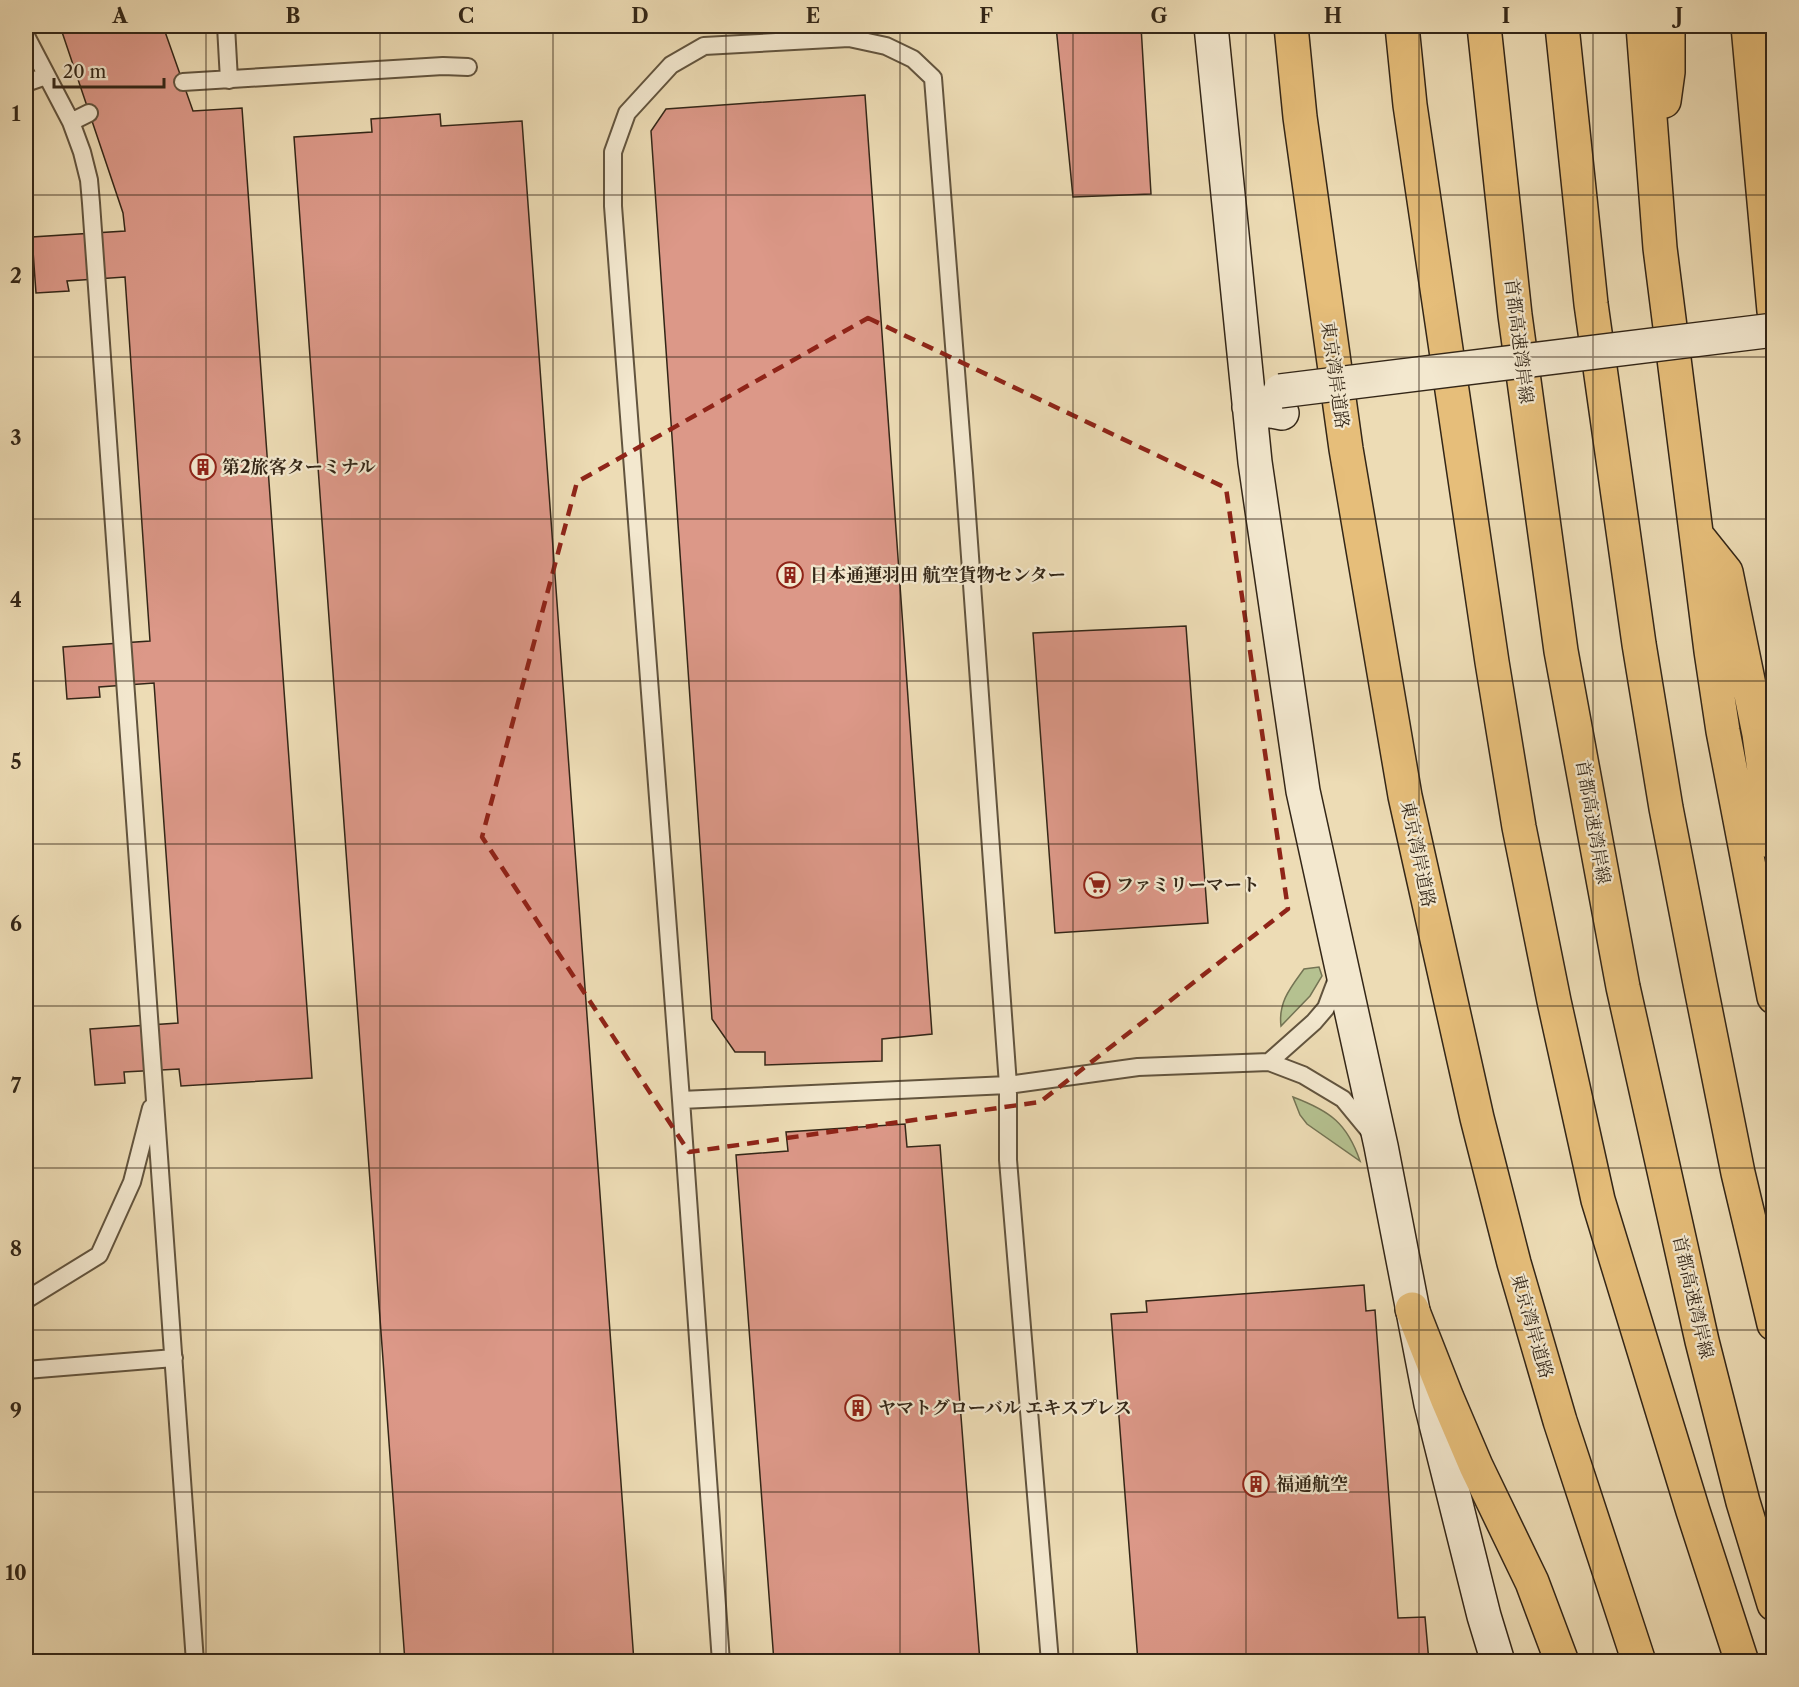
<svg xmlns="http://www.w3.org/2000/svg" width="1799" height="1687" font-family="'Libre Caslon Text','Noto Serif JP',serif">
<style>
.green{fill:#b5c190;stroke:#747454;stroke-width:1.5}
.building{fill:#dc9888;stroke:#332617;stroke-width:1.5}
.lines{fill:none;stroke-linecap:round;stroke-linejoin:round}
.lane-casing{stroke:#62543e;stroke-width:20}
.secondary-casing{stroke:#332617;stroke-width:36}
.highway-casing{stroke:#332617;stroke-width:36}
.lane{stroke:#f3e8cf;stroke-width:16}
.secondary{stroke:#f3e8cf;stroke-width:33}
.highway{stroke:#e6be7a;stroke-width:33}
.secondary-bridge-casing{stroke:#332617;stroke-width:36;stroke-linecap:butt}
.secondary-bridge{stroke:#f3e8cf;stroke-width:33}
.marked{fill:none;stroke:#8f2418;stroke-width:4.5;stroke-dasharray:12 8;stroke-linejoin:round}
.grid{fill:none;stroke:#332617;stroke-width:1.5;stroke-opacity:0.55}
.labels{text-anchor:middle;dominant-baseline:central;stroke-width:4.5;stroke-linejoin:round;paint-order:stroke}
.street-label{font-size:18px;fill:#332617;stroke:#f3e8cf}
.poi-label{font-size:18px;font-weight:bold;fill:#332617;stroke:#f3e8cf;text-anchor:start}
.neatline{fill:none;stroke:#332617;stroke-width:2}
.grid-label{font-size:20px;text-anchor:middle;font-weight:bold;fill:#332617}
</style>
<rect width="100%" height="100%" fill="#eddcb5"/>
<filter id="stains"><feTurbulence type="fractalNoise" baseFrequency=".00333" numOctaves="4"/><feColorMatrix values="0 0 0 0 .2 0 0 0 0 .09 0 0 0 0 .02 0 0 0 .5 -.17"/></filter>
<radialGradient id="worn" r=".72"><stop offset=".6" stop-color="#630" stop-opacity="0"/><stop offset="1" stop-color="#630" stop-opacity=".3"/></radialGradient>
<path class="green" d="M1319,967L1322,976L1310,996L1281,1026C1278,1002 1291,987 1304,969Z
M1293,1097C1330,1111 1347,1123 1360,1161L1307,1124L1300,1115Z"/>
<path class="building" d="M60,26H163L193,111L242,108L312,1078L181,1086L179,1069L124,1072L125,1083L95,1085L90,1029L178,1023L154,683L99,687L100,697L67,699L63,647L150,641L125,277L67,281L69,291L36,293L32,237L125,231L123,213Z
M1056,26H1141L1151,194L1073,197Z
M865,95L932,1034L882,1039V1061L765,1065V1052H735L712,1019L651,131L666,109Z
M440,114L441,126L522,121L634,1662H405L294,137L372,132L371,119Z
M1186,626L1208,923L1055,933L1033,633Z
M905,1124L907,1147L940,1145L980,1662H774L736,1155L788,1151L786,1132Z
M1364,1285L1366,1311L1375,1310L1398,1618L1425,1617L1429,1662H1138L1111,1314L1147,1312L1146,1301Z"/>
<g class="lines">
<g class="lane-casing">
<path id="lane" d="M226,26L229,80
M26,36L71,122L82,152L89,180L91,203L195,1662
M183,82L443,66L468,67
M26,83L46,76
M71,122L89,113
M1269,1062L1314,1022L1326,1008L1338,976
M681,1100L1008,1085L1138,1067L1269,1062L1303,1075L1343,1099L1371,1133
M26,1300L99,1255L132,1182L151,1108
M26,1370L174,1358
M721,1662L681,1100L613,206V152L627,113L671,65L704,46L849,38L886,46L913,59L933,78L964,473L1008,1085V1160L1050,1662"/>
</g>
<g class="secondary-casing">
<path id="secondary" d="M1211,26L1255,462L1303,791L1381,1146L1431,1404L1484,1616L1498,1662
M1249,407L1282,413"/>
</g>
<g class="highway-casing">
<path id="highway" d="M1291,26L1300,117L1346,449L1405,796L1477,1118L1514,1263L1560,1421L1639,1662
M1402,26L1410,105L1492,662L1519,827L1554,1001L1598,1200L1693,1511L1742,1662
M1484,26L1515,315L1561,651L1593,825L1623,987L1702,1341L1743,1502L1774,1604
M1562,26L1591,304L1639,644L1666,808L1699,978L1738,1173L1774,1324
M1643,26L1660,248L1711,651L1723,731L1774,997
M1748,26L1774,311
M1664,101L1668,72V26
M1698,537L1726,572L1759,734L1774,843
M1412,1309L1447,1398L1476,1466L1532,1582L1562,1662"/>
</g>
<use href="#lane" class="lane"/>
<use href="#secondary" class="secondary"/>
<use href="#highway" class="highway"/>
<g class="secondary-bridge-casing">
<path id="secondary-bridge" d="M1280,391L1774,330"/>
</g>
<use href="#secondary-bridge" class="secondary-bridge"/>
</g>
<path class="marked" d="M868,318L1226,488L1288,909L1040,1102L689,1152L482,837L577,482Z"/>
<path class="grid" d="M206,26V1662M380,26V1662M553,26V1662M726,26V1662M900,26V1662M1073,26V1662M1246,26V1662M1419,26V1662M1593,26V1662M26,195H1774M26,357H1774M26,519H1774M26,681H1774M26,844H1774M26,1006H1774M26,1168H1774M26,1330H1774M26,1492H1774"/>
<defs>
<g id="building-ring" transform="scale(1.35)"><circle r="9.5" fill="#f3e8cf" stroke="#8f2418" stroke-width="1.5"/><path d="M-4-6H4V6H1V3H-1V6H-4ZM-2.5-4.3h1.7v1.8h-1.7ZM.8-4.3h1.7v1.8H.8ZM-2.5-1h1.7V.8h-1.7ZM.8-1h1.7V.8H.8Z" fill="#8f2418"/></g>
<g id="supermarket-ring" transform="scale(1.35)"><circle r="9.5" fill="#f3e8cf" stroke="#8f2418" stroke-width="1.5"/><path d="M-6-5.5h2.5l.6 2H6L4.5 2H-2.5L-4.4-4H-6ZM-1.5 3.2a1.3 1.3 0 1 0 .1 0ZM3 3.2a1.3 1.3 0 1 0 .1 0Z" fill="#8f2418"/></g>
</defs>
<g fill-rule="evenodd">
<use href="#building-ring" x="203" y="467"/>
<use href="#building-ring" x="790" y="575"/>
<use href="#supermarket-ring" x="1097" y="885"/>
<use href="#building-ring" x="858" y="1408"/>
<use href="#building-ring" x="1256" y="1484"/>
</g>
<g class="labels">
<g class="street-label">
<text transform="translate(1519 341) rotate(83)">首都高速湾岸線</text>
<text transform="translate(1335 375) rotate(82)">東京湾岸道路</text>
<text transform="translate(1593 822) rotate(80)">首都高速湾岸線</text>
<text transform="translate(1418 854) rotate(78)">東京湾岸道路</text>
<text transform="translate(1693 1297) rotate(77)">首都高速湾岸線</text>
<text transform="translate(1532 1326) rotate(74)">東京湾岸道路</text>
</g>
<g class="poi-label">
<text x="222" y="467">第2旅客ターミナル</text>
<text x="810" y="575">日本通運羽田 航空貨物センター</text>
<text x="1116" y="885">ファミリーマート</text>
<text x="878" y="1408">ヤマトグローバル エキスプレス</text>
<text x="1276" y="1484">福通航空</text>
</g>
</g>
<rect width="1799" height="1687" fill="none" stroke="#eddcb5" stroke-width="66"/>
<path d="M54 78v9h110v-9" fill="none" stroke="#332617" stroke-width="3"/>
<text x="63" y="78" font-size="18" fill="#332617" stroke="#f3e8cf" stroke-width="4.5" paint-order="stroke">20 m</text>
<rect x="33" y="33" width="1733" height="1621" class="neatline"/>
<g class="grid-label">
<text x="120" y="23">A</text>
<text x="293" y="23">B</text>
<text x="466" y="23">C</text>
<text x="640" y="23">D</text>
<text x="813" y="23">E</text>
<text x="986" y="23">F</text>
<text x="1159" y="23">G</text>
<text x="1333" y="23">H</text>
<text x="1506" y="23">I</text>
<text x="1679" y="23">J</text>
<text x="16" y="121">1</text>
<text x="16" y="283">2</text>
<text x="16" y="445">3</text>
<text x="16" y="607">4</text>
<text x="16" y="769">5</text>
<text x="16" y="931">6</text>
<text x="16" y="1093">7</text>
<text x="16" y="1256">8</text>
<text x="16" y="1418">9</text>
<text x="16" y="1580">10</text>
</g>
<rect width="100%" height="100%" filter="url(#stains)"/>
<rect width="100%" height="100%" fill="url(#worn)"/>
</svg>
